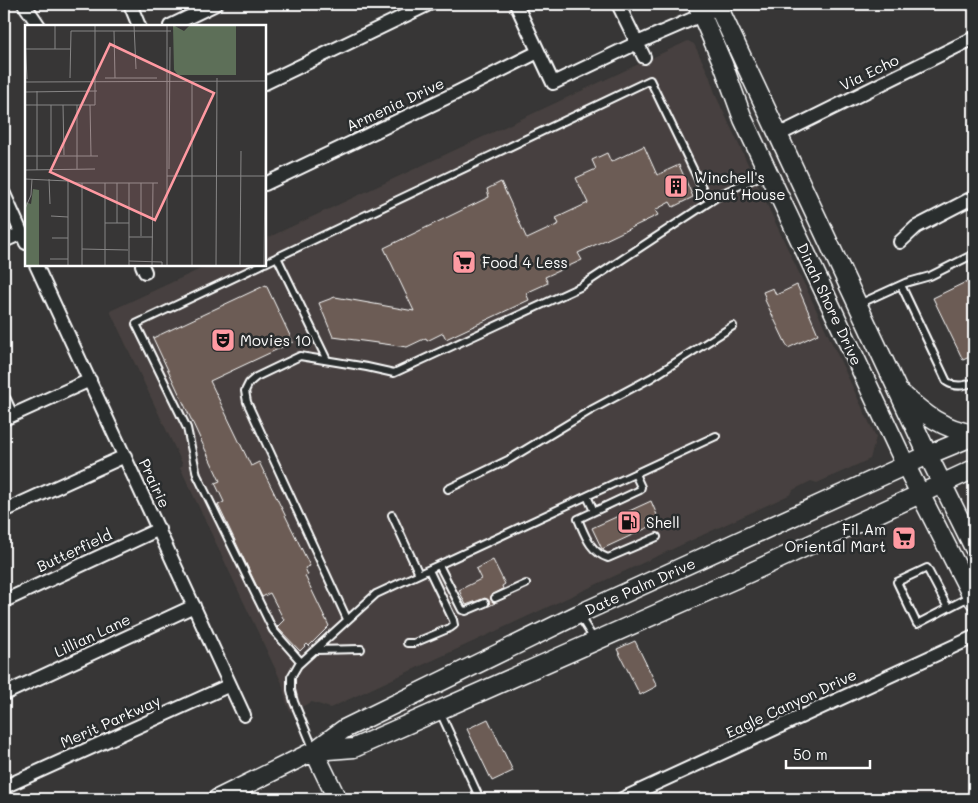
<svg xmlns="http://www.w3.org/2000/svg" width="978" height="803" font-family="Mali,sans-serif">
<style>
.built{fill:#47413f}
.building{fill:#6c5c54;stroke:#fff}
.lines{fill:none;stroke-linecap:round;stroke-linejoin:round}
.lane-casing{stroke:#fff;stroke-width:10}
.street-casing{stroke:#fff;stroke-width:16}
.secondary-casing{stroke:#fff;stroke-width:21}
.lane{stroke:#2a2d2e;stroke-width:6}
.street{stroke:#2a2d2e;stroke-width:12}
.secondary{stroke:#2a2d2e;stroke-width:18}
.labels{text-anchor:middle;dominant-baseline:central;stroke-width:5;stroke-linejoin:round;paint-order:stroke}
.street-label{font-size:15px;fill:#fff;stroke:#2a2d2e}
.poi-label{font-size:15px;fill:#fff;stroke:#2a2d2e;text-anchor:start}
.inset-road{fill:none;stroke:#878686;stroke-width:1}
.view{fill:#ff9aa2;fill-opacity:0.15;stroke:#ff9aa2;stroke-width:2.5}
.inset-edge{fill:none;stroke:#fff;stroke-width:2.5}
</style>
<rect width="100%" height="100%" fill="#373636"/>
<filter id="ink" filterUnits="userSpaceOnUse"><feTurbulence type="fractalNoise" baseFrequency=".02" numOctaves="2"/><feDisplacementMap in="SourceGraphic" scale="10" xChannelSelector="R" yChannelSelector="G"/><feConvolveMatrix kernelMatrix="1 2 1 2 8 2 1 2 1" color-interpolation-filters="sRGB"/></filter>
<g filter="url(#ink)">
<path class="built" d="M688,41L694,44L709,75L716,96L876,437L870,459L817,483L811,481L793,490L791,494L330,708L312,702L290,712L286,701L282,683L180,467L183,465L110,311L209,265H265V239Z"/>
<path class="building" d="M644,146L657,175L679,165L693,197L673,207L670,202L655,210L658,215L578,253L582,260L545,277L548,283L526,293L529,300L446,339L443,333L427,341L426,338L407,347L333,337L319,303L335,297L414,311L384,248L489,197L487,189L501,182L527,239L559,224L556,218L588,203L576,178L596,169L592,160L607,153L611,162Z
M974,278V355L963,360L933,298Z
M266,285L293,342L210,381L251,466L259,462L310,566L305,568L308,575L305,576L329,626L309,646L307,644L300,651L277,627L284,620L270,593L262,597L218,505L224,502L215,483L220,481L153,338Z
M797,285L818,334L788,348L765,300L766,299L763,292L773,288L776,295Z
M651,501L660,522L602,549L592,528Z
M493,560L505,584L502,586L503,589L491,596V600L495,603L489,606V601L485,598L466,605L459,590L481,579L476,569Z
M635,641L657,686L640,695L617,649Z
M488,719L513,771L492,781L467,729Z"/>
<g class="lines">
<g class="lane-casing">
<path id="lane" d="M277,257L327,360
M265,263L650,80L709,202
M261,265L136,324L187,428L197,475L273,630L301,662
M901,285L947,382C956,388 965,386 974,382
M859,304L905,283L930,276L974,254
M635,474L641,487L640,490L578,519C585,535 590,552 608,558L657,537
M448,489L508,460L591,410L651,378L733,326
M587,496L594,511
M392,515L419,574
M439,565L462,610L466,611L485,603
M495,598L526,584
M948,608L927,568L897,582L917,624L971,596
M579,615L595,641
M347,619L247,402L245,391L249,383L256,377L300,356L367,367L394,373L580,287L723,193L767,173
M407,643H414L450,628L454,625L453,620L429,570
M315,650L361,649
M440,712L480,799
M314,750L294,702L291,690V677L298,665L376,594L716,436"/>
</g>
<g class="street-casing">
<path id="street" d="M24,4L39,26
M130,4L139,26
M516,4L553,83L637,43L727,4
M618,4L644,57
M170,26L216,4
M265,83L429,4
M778,135L974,38
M265,184L454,94L538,52
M4,194L26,243
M4,241L22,233
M900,242L916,227L974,197
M36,265L244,715
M142,265L145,272
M4,400L11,415
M4,419L90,380
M4,511L125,456
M4,601L159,529
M4,694L194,606
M4,787L230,685
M622,799L974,637"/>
</g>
<g class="secondary-casing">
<path id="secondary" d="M697,4L723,64L743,119L906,466L974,600
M717,4L928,455L974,548
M902,394C925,415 943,429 974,434
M314,751L337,799
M315,751L354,748L749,573L974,469
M217,799L314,751L344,729L579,614L928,455L974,436"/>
</g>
<use href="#lane" class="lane"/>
<use href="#street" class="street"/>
<use href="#secondary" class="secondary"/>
</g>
</g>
<defs>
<g id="building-square" transform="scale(1.25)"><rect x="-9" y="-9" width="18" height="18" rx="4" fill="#ff9aa2" stroke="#2a2d2e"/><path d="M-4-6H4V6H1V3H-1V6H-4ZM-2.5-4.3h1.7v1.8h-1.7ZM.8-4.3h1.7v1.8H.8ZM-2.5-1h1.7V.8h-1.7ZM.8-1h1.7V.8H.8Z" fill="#111"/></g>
<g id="supermarket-square" transform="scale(1.25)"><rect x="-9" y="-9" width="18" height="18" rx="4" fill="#ff9aa2" stroke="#2a2d2e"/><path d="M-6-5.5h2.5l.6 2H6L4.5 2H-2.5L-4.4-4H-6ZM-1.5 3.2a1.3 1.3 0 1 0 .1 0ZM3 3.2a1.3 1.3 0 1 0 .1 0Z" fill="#111"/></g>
<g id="theatre-square" transform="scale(1.25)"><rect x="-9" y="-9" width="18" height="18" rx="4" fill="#ff9aa2" stroke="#2a2d2e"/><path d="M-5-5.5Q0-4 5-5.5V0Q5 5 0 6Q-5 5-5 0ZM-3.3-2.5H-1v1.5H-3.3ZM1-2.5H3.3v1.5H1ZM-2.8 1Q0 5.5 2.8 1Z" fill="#111"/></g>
<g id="fuel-square" transform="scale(1.25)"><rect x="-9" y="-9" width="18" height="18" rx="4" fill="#ff9aa2" stroke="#2a2d2e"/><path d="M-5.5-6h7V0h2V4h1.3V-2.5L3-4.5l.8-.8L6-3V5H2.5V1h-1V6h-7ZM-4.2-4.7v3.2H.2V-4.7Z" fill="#111"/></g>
</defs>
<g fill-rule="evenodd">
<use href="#building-square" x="676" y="186"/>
<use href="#supermarket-square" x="464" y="262"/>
<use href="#theatre-square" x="223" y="340"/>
<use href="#fuel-square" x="629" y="522"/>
<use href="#supermarket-square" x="904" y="538"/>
</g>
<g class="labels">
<g class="street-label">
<text transform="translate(869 72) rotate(-26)">Via Echo</text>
<text transform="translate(395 104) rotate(-25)">Armenia Drive</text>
<text transform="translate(830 304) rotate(65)">Dinah Shore Drive</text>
<text transform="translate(155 483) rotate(65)">Prairie</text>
<text transform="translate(74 550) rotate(-25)">Butterfield</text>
<text transform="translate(640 586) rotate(-24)">Date Palm Drive</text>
<text transform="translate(92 635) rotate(-25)">Lillian Lane</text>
<text transform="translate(791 703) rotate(-25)">Eagle Canyon Drive</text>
<text transform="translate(110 721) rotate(-24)">Merit Parkway</text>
</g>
<g class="poi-label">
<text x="694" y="177">Winchell's<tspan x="694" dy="17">Donut House</tspan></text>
<text x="482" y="262">Food 4 Less</text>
<text x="240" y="340">Movies 10</text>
<text x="646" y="522">Shell</text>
<text x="886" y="529" text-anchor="end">Fil Am<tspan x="886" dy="17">Oriental Mart</tspan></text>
</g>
</g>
<g transform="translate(25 25)">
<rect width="241" height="241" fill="#373636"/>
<path d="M148,0L159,6L165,0H211V50H153L149,45ZM8,164L14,165V241H0V177L6,179Z" fill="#5d6f58"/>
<path class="inset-road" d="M30,0V24M109,0L111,44M142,0V241M89,6L90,53M0,11L2,54M1,24H45M45,53L46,6H146M80,53H132M0,57L242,56M12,66V145M0,67L72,66M0,80H70V0M26,80V130M38,80L39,130M52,80V144M65,80L66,131M0,131H73M144,144L145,22M0,145L70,144M142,151H242M0,154L43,156V241M24,154L25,179M48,158H133M0,184L6,170L7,154M26,191L43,192M80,198H104M92,198V158M116,211V158M104,212H128M27,213H43M57,224L103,225M25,234H43M104,236L137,237V241M57,241V158M80,241V158M104,241V158M127,241L128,158M167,241V57M191,241L192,53M215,241L216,126M239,241L241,52"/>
<path class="view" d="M85,19L189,68L130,195L25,147Z"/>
<rect width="241" height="241" class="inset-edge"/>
</g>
<rect width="978" height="803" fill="none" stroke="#2a2d2e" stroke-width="20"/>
<rect x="10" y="10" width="958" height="783" fill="none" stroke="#fff" stroke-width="2" filter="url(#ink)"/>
<path d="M786 760v8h84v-8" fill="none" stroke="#ffffff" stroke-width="2.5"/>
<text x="793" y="760" font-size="15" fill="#ffffff" stroke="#2a2d2e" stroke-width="4" paint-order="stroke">50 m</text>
</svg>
